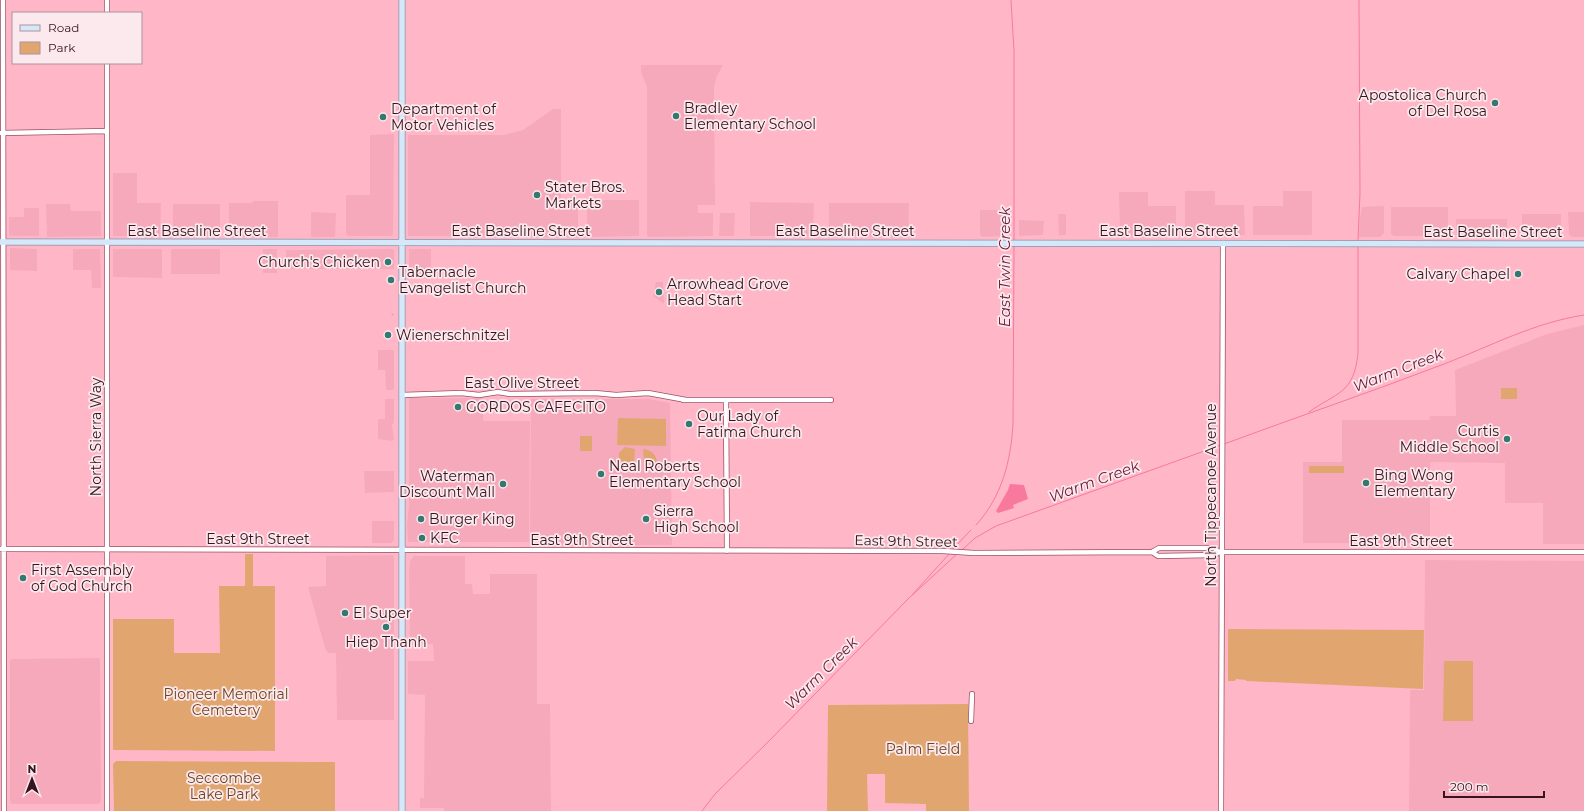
<svg xmlns="http://www.w3.org/2000/svg" width="1584" height="811" font-family="Montserrat,sans-serif">
<style>
.built{fill:#f7a9bc}
.green{fill:#e1a670}
.water{fill:#f8789e}
.lines{fill:none;stroke-linecap:round;stroke-linejoin:round}
.stream{stroke:#f8789e;stroke-width:1}
.tertiary-casing{stroke:#9d4e64;stroke-width:6}
.primary-casing{stroke:#8a94aa;stroke-width:7}
.tertiary{stroke:#fff;stroke-width:4.5}
.primary{stroke:#d4e8f9;stroke-width:5.5}
.poi-dot{fill:#33796f;stroke:#fce9ed;stroke-width:1.5}
.labels{text-anchor:middle;dominant-baseline:central;stroke-width:3.5;stroke-linejoin:round;paint-order:stroke}
.poi-label{font-size:14px;fill:#35141e;stroke:#fce9ed;text-anchor:start}
.street-label{font-size:14px;fill:#35141e;stroke:#fce9ed}
.park-label{font-size:14px;fill:#6c451e;stroke:#fce9ed}
.water-label{font-size:15px;font-style:italic;fill:#6b1c38;stroke:#fce9ed}
</style>
<rect width="100%" height="100%" fill="#ffb7c8"/>
<path class="built" d="M641,65H723L717,76L714,87L715,205H698V213H713V236L649,237L647,235V87L641,72Z
M553,109H561V200L578,201V237L408,236V135H503L523,130Z
M394,134L393,234L391,236H348L346,234V195H370V135Z
M113,173H137V203H161L160,236H113Z
M1185,191H1215V205H1244L1245,235L1185,236Z
M1283,191H1312V234L1310,235H1253V206H1283Z
M1119,192H1148V206H1176V234L1174,236H1120Z
M587,200H639V236L588,237L587,235Z
M253,201H278V237H229V203H252Z
M750,202L814,203L813,236H750Z
M829,203H909L908,235L906,237L831,236L829,235Z
M46,204H70L71,211H101V236L47,237Z
M173,204H220V236H173Z
M1384,206V233L1380,237H1359L1360,217L1362,207Z
M1391,207H1448V236H1394L1391,234Z
M24,208H39V236H11L9,235V217H24Z
M980,210H1006L1005,236L982,237L980,235Z
M311,212L336,213L335,237H311Z
M1568,212H1584V237H1572L1569,234Z
M720,213H735L734,236H719Z
M1058,214H1066V235H1059Z
M1522,214H1561V236L1522,235Z
M1456,219H1507V236L1456,235Z
M1019,220L1044,221L1043,235L1019,236Z
M10,248L37,249V271L10,270Z
M73,249H100L101,288H92L91,270H73Z
M113,249H162V278L113,277Z
M172,249H220V274H171V250Z
M263,249H277V273H263Z
M392,249L394,250V269H286V250Z
M409,249H431V272H409Z
M656,282H663L664,304L653,296Z
M1584,325V544H1543V503H1505V463L1430,462V543H1303V462H1342V420H1429L1430,416H1456L1455,370L1547,334Z
M378,350H394V389L393,390H386L385,370H378Z
M409,398H483V421H530L529,542H408L407,525L409,505Z
M385,399H394V423L392,424L394,439L392,441L378,439V419H385Z
M531,399H650L670,403L672,545H530Z
M364,471H394V492L365,493Z
M372,521H394V540L391,543H372Z
M393,555L394,558V720H337L336,653H328L325,648L308,587L326,586V556Z
M414,556H465V584H472L473,594H490V574H537V704H550L551,811H444V808H420V798H424L425,695L408,694V661H434L433,644H410L409,572L410,561Z
M1425,560L1584,561V811H1409L1410,690H1424Z
M99,658L100,660L101,801L99,804H12L10,802V661L12,659Z"/>
<path class="green" d="M1501,388H1517V399H1501Z
M618,418L666,419V446L617,445Z
M580,436H592V451H580Z
M625,447L635,449L634,463L619,461V453Z
M643,449C652,450 657,455 657,464L644,463Z
M1309,466H1344V473H1309Z
M245,554H253V586H275V751L113,750V619H174V653H220L219,586H245Z
M1228,629L1424,630L1423,689L1246,681V680L1236,679L1235,681H1228Z
M1444,661H1473V721H1443Z
M968,704L969,811H926V804L885,803V774H867L868,811H827L828,705Z
M116,761L335,762V811H114L113,764Z"/>
<path class="water" d="M1010,484L1024,485L1028,499L1013,505L1014,508L998,513L996,511L1008,490Z"/>
<g class="lines">
<path class="stream" d="M1011,0L1014,51V241
M1358,241L1360,193L1359,0
M392,314L393,315
M1309,412C1337,392 1354,394 1358,353V247
M1224,444C1297,417 1371,392 1444,364C1491,346 1533,323 1584,315
M976,525C1002,497 1011,460 1013,424L1014,246
M952,550L971,530
M962,550L975,538L996,526L1221,445
M912,595L950,553
M702,811L715,794L767,743L908,599L958,553"/>
<g class="tertiary-casing">
<path id="tertiary" d="M3,0L4,811
M107,13V0
M107,63V811
M1,133L107,131
M402,395L461,393L479,395L498,392L510,394L595,393L616,395L648,393L686,400
M683,400H831
M726,400L727,551
M0,549L943,551L974,553L1152,552L1159,548H1214L1219,552H1584
M1152,552L1158,556L1215,555L1219,552
M971,721L972,694
M1221,811L1223,243"/>
</g>
<g class="primary-casing">
<path id="primary" d="M402,0V811
M0,242L1584,244"/>
</g>
<use href="#tertiary" class="tertiary"/>
<use href="#primary" class="primary"/>
</g>
<g class="poi-dot">
<circle cx="1495" cy="103" r="4"/>
<circle cx="676" cy="116" r="4"/>
<circle cx="383" cy="117" r="4"/>
<circle cx="537" cy="195" r="4"/>
<circle cx="388" cy="262" r="4"/>
<circle cx="1518" cy="274" r="4"/>
<circle cx="391" cy="280" r="4"/>
<circle cx="659" cy="292" r="4"/>
<circle cx="388" cy="335" r="4"/>
<circle cx="458" cy="407" r="4"/>
<circle cx="689" cy="424" r="4"/>
<circle cx="1507" cy="439" r="4"/>
<circle cx="601" cy="474" r="4"/>
<circle cx="1366" cy="483" r="4"/>
<circle cx="503" cy="484" r="4"/>
<circle cx="421" cy="519" r="4"/>
<circle cx="646" cy="519" r="4"/>
<circle cx="422" cy="538" r="4"/>
<circle cx="23" cy="578" r="4"/>
<circle cx="345" cy="613" r="4"/>
<circle cx="386" cy="627" r="4"/>
</g>
<g class="labels">
<g class="poi-label">
<text x="1487" y="95" text-anchor="end">Apostolica Church<tspan x="1487" dy="16">of Del Rosa</tspan></text>
<text x="684" y="108">Bradley<tspan x="684" dy="16">Elementary School</tspan></text>
<text x="391" y="109">Department of<tspan x="391" dy="16">Motor Vehicles</tspan></text>
<text x="545" y="187">Stater Bros.<tspan x="545" dy="16">Markets</tspan></text>
<text x="380" y="262" text-anchor="end">Church's Chicken</text>
<text x="399" y="272">Tabernacle<tspan x="399" dy="16">Evangelist Church</tspan></text>
<text x="1510" y="274" text-anchor="end">Calvary Chapel</text>
<text x="667" y="284">Arrowhead Grove<tspan x="667" dy="16">Head Start</tspan></text>
<text x="396" y="335">Wienerschnitzel</text>
<text x="466" y="407">GORDOS CAFECITO</text>
<text x="697" y="416">Our Lady of<tspan x="697" dy="16">Fatima Church</tspan></text>
<text x="1499" y="431" text-anchor="end">Curtis<tspan x="1499" dy="16">Middle School</tspan></text>
<text x="609" y="466">Neal Roberts<tspan x="609" dy="16">Elementary School</tspan></text>
<text x="1374" y="475">Bing Wong<tspan x="1374" dy="16">Elementary</tspan></text>
<text x="495" y="476" text-anchor="end">Waterman<tspan x="495" dy="16">Discount Mall</tspan></text>
<text x="654" y="511">Sierra<tspan x="654" dy="16">High School</tspan></text>
<text x="429" y="519">Burger King</text>
<text x="430" y="538">KFC</text>
<text x="31" y="570">First Assembly<tspan x="31" dy="16">of God Church</tspan></text>
<text x="353" y="613">El Super</text>
<text x="386" y="642" text-anchor="middle">Hiep Thanh</text>
</g>
<g class="street-label">
<text x="197" y="231">East Baseline Street</text>
<text x="521" y="231">East Baseline Street</text>
<text x="845" y="231">East Baseline Street</text>
<text x="1169" y="231">East Baseline Street</text>
<text x="1493" y="232">East Baseline Street</text>
<text x="522" y="383">East Olive Street</text>
<text transform="translate(96 437) rotate(-90)">North Sierra Way</text>
<text transform="translate(1211 495) rotate(-90)">North Tippecanoe Avenue</text>
<text x="258" y="539">East 9th Street</text>
<text x="582" y="540">East 9th Street</text>
<text transform="translate(906 541) rotate(1)">East 9th Street</text>
<text x="1401" y="541">East 9th Street</text>
</g>
<g class="park-label">
<text x="226" y="694">Pioneer Memorial<tspan x="226" dy="16">Cemetery</tspan></text>
<text x="923" y="749">Palm Field</text>
<text x="224" y="778">Seccombe<tspan x="224" dy="16">Lake Park</tspan></text>
</g>
<g class="water-label">
<text transform="translate(1004 267) rotate(-90)">East Twin Creek</text>
<text transform="translate(1398 370) rotate(-21)">Warm Creek</text>
<text transform="translate(1094 481) rotate(-20)">Warm Creek</text>
<text transform="translate(821 673) rotate(-45)">Warm Creek</text>
</g>
</g>
<rect x="12" y="12" width="130" height="52" fill="#fce9ed" stroke="#ac949a"/>
<rect x="20" y="25" width="20" height="6" fill="#d4e8f9" stroke="#ac949a"/>
<text x="48" y="32" font-size="12" fill="#35141e">Road</text>
<rect x="20" y="42" width="20" height="12" fill="#e1a670" stroke="#ac949a"/>
<text x="48" y="52" font-size="12" fill="#35141e">Park</text>
<g transform="translate(32 779)" stroke="#fce9ed" stroke-width="3" paint-order="stroke">
<path d="M0-3L7 15L0 10L-7 15Z" fill="#35141e"/>
<text y="-6" font-size="11" font-weight="bold" text-anchor="middle" fill="#35141e">N</text>
</g>
<path d="M1444 791v6h100v-6" fill="none" stroke="#35141e" stroke-width="2"/>
<text x="1450" y="791" font-size="12" fill="#35141e" stroke="#fce9ed" stroke-width="3" paint-order="stroke">200 m</text>
</svg>
